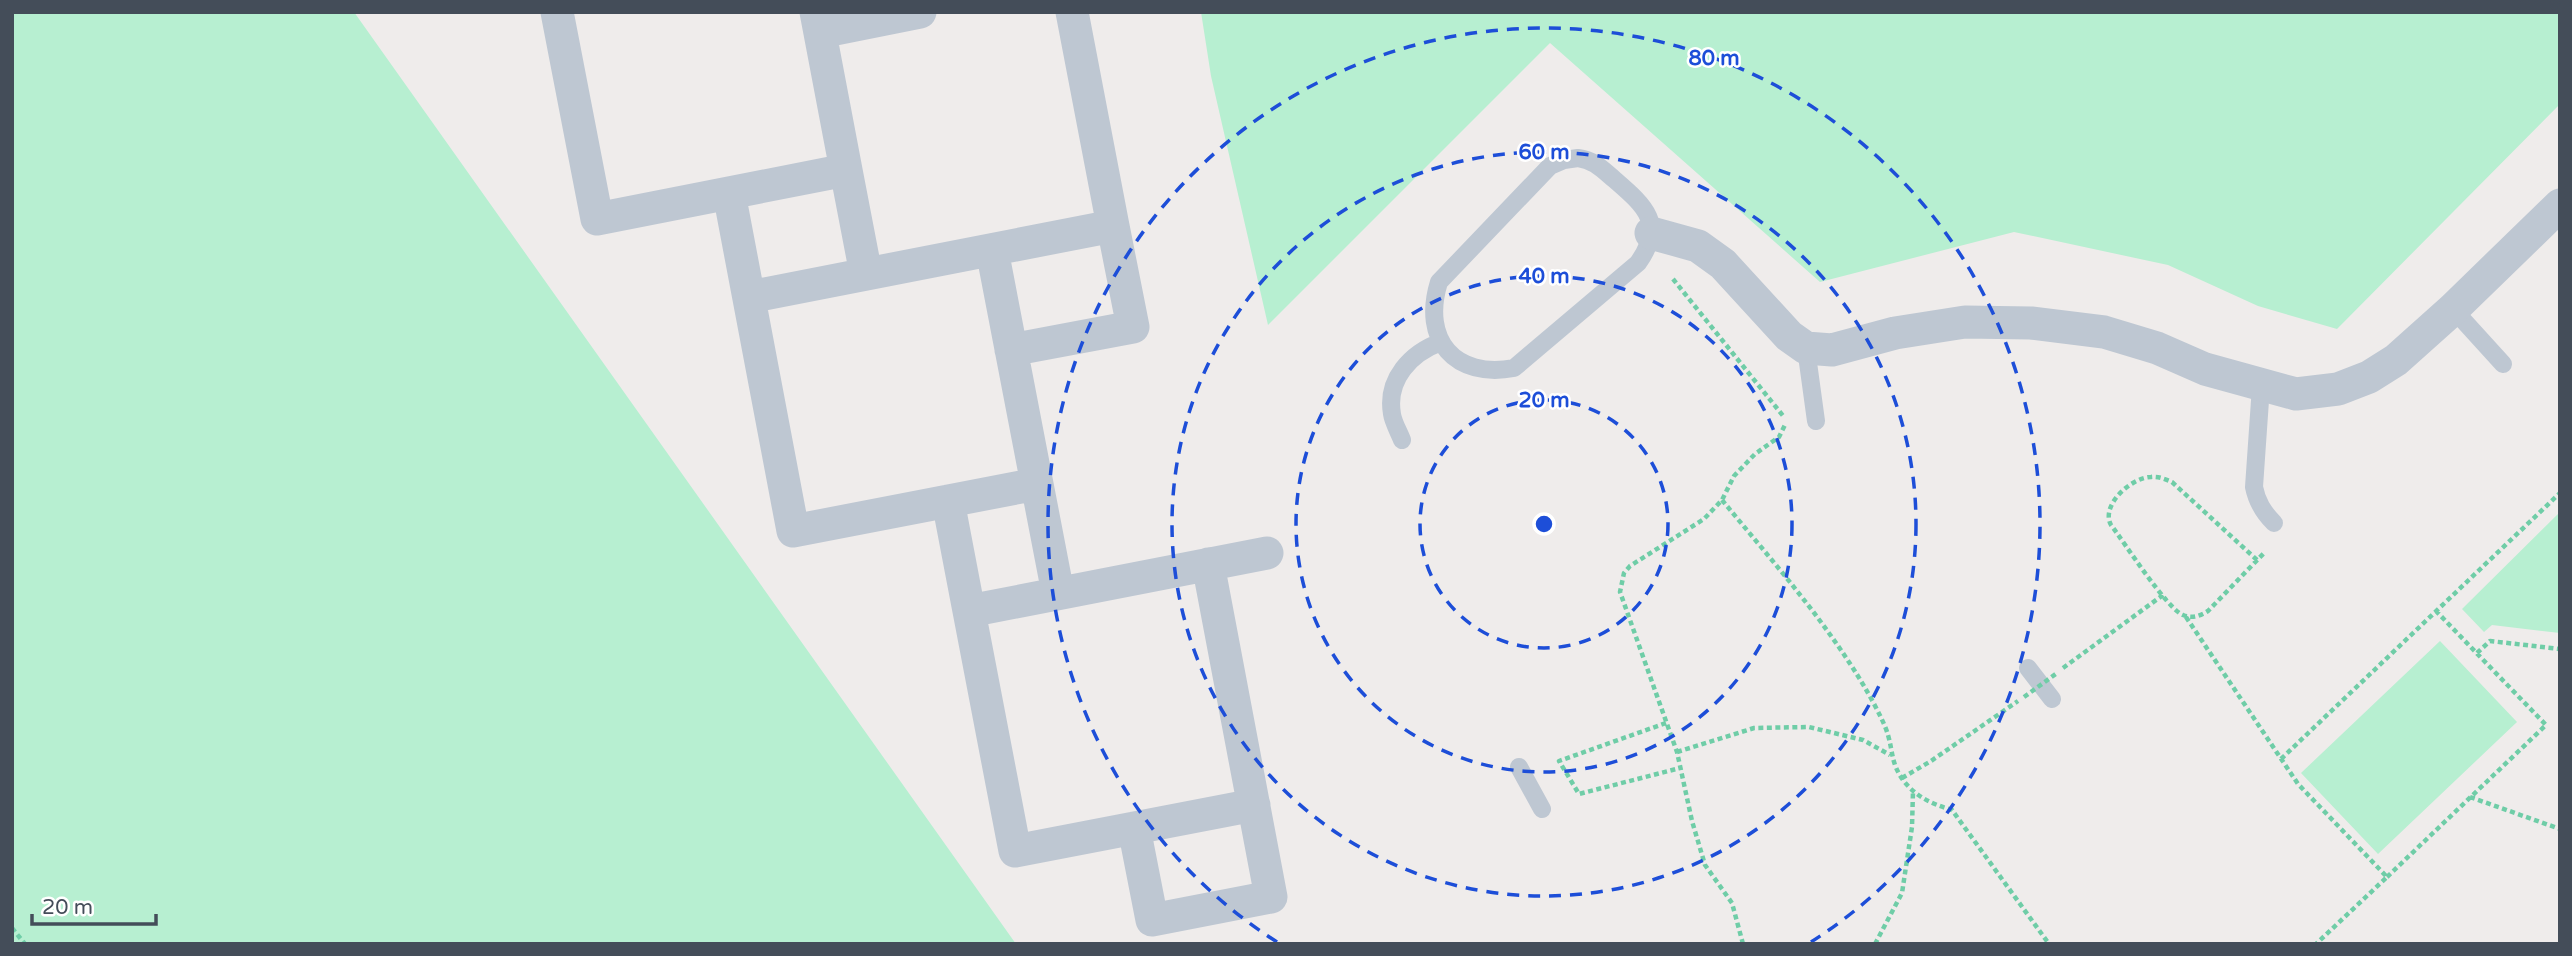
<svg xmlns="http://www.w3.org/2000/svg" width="2572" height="956" font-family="'Varela Round',sans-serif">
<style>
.green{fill:#b7efd1}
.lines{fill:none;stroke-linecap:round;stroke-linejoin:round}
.path{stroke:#6fcda7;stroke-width:4.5;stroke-dasharray:5 3.5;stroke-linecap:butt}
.lane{stroke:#bec7d2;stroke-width:18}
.street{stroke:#bec7d2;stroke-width:33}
.path-bridge{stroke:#6fcda7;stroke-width:4.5;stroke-dasharray:5 3.5;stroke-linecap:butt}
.ring{fill:none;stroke:#1d4ed8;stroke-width:3.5;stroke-dasharray:12 9}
.centre{fill:#1d4ed8;stroke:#fff;stroke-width:3.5}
.ring-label{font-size:21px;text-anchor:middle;font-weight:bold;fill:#1d4ed8;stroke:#fff;stroke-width:5;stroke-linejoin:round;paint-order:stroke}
</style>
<rect width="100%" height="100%" fill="#efeceb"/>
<path class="green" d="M12,12H354L1016,944H12Z
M1201,12H2560V104L2337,329L2258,306L2168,265L2014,232L1820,282L1550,43L1268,325L1211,76Z
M2560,512V633L2492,625L2484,632L2462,609Z
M2440,641L2517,722L2378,854L2301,773Z"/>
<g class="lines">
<path class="path" d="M1673,279L1784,417
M1722,500C1768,556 1817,611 1856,673C1865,687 1884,720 1888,735C1893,752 1891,763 1903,780C1916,797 1932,804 1952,810L2049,944
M2257,560L2172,482C2165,479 2158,476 2151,477C2132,477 2100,505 2111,525C2124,542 2167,609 2183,615C2192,619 2200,616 2208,611L2265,552
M2186,617L2298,784L2387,877L2316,944
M2477,653L2490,641L2560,649
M2063,668L2163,595
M1666,723L1559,761L1579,794L1680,768
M1677,752L1754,728L1809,727L1863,740L1890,755
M2281,759L2560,493
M1902,778L1931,761L2018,701
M2470,797L2560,829
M2387,877L2546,725L2436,611
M12,928L25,944
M1743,944L1732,903L1705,865L1692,821L1677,752L1620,592L1624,573L1630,566L1704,519L1722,500L1734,476L1755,454L1779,437L1785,425
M1875,944L1902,893L1912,827L1913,791"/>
<path class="lane" d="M1578,158C1594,160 1602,169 1615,180C1645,206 1666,224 1638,263L1514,368C1455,379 1421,340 1439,282L1550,166L1564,160Z
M2453,309L2503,364
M1806,348L1816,421
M2261,386L2254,487C2257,502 2263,512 2274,523
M1402,440C1399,432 1393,422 1392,414C1386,379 1411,353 1441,342
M2028,668L2052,699
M1519,767L1542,809"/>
<path class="street" d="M557,12L597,219L846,170L866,274
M816,12L846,170
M1072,12L1113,226
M820,32L920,12
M729,193L793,531L1037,484L1058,593
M1651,233L1698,246L1723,264L1789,336L1806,348L1832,350L1895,333L1965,322L2031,323L2104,332L2157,348L2205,369L2296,394L2338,389L2369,377L2396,360L2453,309L2560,205
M992,250L1037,484
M749,297L1113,226L1133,327L1011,350
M948,501L969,611L1267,553
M969,611L1015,851L1254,805
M1134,828L1152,920L1271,897L1208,564"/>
<path class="path-bridge" d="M2024,697L2057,673"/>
</g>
<g class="ring">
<circle cx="1544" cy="524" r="124"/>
<circle cx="1544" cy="524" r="248"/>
<circle cx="1544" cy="524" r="372"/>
<path d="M1277 942A496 496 0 1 1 1811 942"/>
</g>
<circle cx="1544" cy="524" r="10" class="centre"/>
<g class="ring-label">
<text x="1714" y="65">80 m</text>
<text x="1544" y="159">60 m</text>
<text x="1544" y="283">40 m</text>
<text x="1544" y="407">20 m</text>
</g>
<rect width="2572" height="956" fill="none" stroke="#444d59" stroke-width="28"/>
<path d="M32 914v10h124v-10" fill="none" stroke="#444d59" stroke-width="3.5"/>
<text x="42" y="914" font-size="21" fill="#444d59" stroke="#ffffff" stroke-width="5" paint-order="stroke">20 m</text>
</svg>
